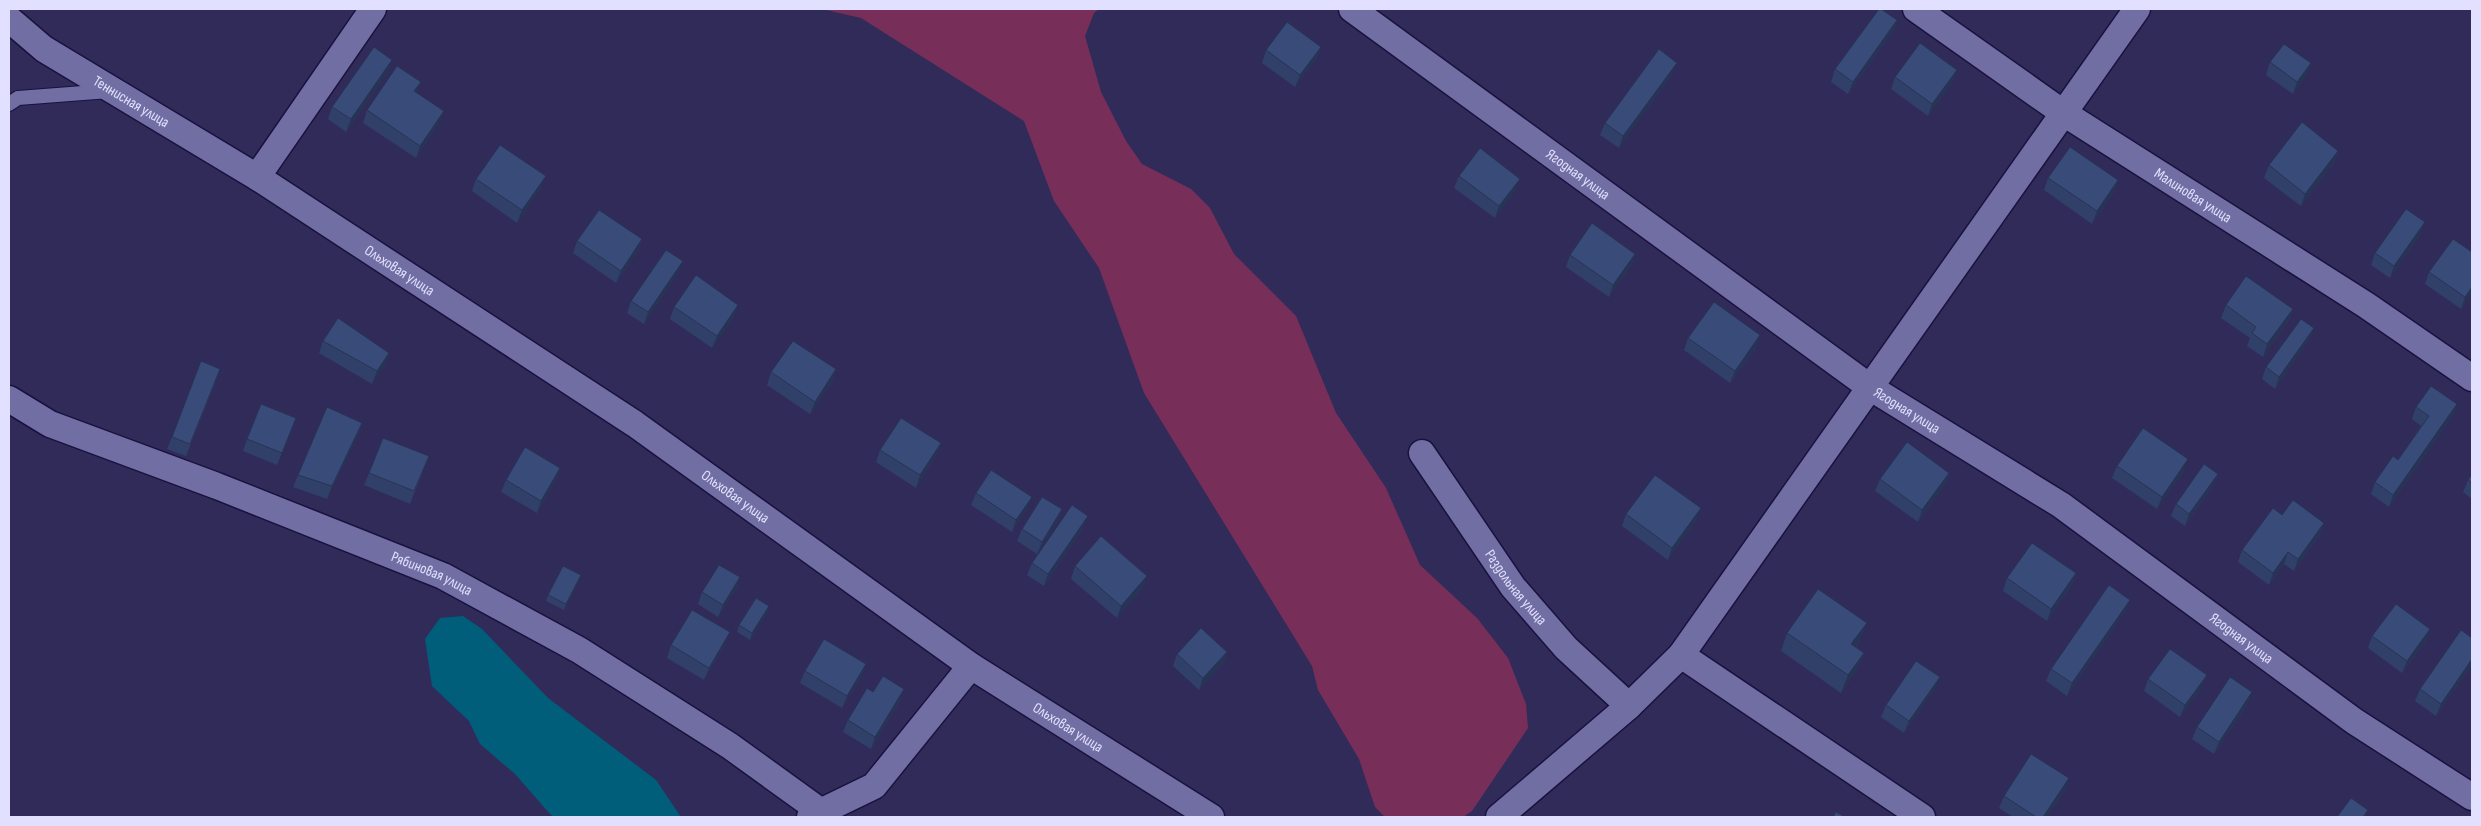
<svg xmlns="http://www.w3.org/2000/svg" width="2481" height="826" font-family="'Sofia Sans Condensed',sans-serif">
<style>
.green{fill:#772f59}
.water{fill:#005e7a}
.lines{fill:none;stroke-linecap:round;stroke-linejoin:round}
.service-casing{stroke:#1a113e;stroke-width:16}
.minor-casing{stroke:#1a113e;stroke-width:29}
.service{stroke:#716ea3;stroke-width:14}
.minor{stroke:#716ea3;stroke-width:26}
.wall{fill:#304068}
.shaded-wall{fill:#273455}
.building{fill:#384b79;stroke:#273455}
.labels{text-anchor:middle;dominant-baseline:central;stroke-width:4;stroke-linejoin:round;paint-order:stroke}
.street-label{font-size:15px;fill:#e1e0fe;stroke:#28214f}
</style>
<rect width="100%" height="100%" fill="#312b5a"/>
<path class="green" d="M822,9H1099L1094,13L1085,36L1101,92L1126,141L1142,164L1191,189L1210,208L1234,254L1296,316L1336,413L1386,488L1420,565L1477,618L1508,658L1526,704L1528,728L1472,811L1463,817H1385L1375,807L1359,759L1318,690L1312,666L1144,393L1099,268L1054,201L1024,121L861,18Z"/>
<path class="water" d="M463,616L482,629L548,698L656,780L681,817H554L550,814L515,774L480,744L469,721L432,686L425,639L440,618Z"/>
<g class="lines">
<g class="service-casing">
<path id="service" d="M9,104L18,98L109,91"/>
</g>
<g class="minor-casing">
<g id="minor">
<path id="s1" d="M1352,9L1871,388L2061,505L2354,721L2472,797"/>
<path id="s2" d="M1916,9L2062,112L2366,305L2472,378"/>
<path id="s3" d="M9,19L44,49L257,177L635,424L971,666L1211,817"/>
<path d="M257,177L373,9"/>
<path id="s4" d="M9,399L50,424L217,486L443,576L579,650L730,746L820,811"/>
<path id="s5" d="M1422,453L1513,587L1566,648L1629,706"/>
<path d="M1681,655L1922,817"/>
<path d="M810,817L874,786L971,666"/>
<path d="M1499,817L1629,706L1681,655L2137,9"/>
</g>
</g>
<use href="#service" class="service"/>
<use href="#minor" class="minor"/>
</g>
<path class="wall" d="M1897,20L1893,32L1848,94L1831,82L1835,69Z
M1321,47L1316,59L1295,87L1262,63L1266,50Z
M2270,62L2311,63L2306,76L2293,94L2266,75Z
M388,72L346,132L328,119L332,107Z
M1672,75L1619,148L1600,135L1605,123Z
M1895,77L1953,82L1928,116L1891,89Z
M417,93L439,123L416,158L363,123L367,110Z
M2338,151L2334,163L2301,206L2264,178L2269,165Z
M1459,176L1515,191L1495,218L1454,188Z
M2048,178L2118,180L2114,192L2092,224L2044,190Z
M476,179L541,188L517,223L472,191Z
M2420,235L2390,278L2371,265L2375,253Z
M642,239L638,251L616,283L573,253L577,241Z
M2472,252V293L2461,309L2425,284L2429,272Z
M1635,254L1631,266L1609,297L1566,267L1570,255Z
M678,273L644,324L627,313L631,301Z
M2226,305L2293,309L2288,322L2263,357L2247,346L2250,338L2221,318Z
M674,307L734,317L712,348L670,319Z
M2314,328L2309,340L2275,389L2262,379L2266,367Z
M1688,338L1756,348L1730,383L1684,350Z
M323,341L385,365L372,384L319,353Z
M836,369L832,382L810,414L767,385L771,372Z
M216,381L186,456L167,449L172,437Z
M2457,404L2453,416L2389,507L2371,494L2375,482L2398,460L2421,426L2412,419L2416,407Z
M362,423L358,435L327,499L293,487L298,475Z
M291,430L277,465L243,451L247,439Z
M941,443L936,455L916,488L876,462L880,450Z
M429,456L410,504L364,485L369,473Z
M2117,466L2184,471L2157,509L2112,478Z
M560,468L556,480L537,513L501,492L506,480Z
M1949,473L1945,485L1918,522L1875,491L1880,479Z
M2218,474L2213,486L2185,526L2171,516L2176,504Z
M2472,474V499L2463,492L2468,480Z
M976,493L1027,509L1012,532L971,505Z
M1062,509L1058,521L1037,554L1017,541L1022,529Z
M1626,514L1696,521L1668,560L1622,526Z
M2282,515L2324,523L2320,535L2294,571L2284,564L2269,585L2238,562L2242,550Z
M1083,528L1044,586L1027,575L1032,563Z
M1075,566L1143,588L1117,618L1071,579Z
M2076,573L2072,585L2047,621L2003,591L2007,578Z
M740,577L736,589L718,617L698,604L702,592Z
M579,581L564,610L546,601L548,595Z
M769,606L767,613L750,640L737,632L739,625Z
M2125,612L2067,696L2046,681L2051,669Z
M1787,633L1860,640L1856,647L1864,653L1857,670L1841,693L1781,651Z
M2372,636L2426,641L2402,673L2368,648Z
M2472,638V665L2436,716L2415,701L2420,689Z
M725,644L704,680L667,658L671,645Z
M1227,652L1223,664L1199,690L1173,666L1177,654Z
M866,664L861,677L842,708L800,683L805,671Z
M2148,679L2202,688L2180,717L2144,691Z
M1935,689L1904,733L1881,717L1886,705Z
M873,692L900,701L871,749L843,732L848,720Z
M2248,704L2214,754L2192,739L2197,727Z
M2065,791L2047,817H2013L1999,808L2004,796Z"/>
<path class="shaded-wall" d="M1897,20L1893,32L1848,94L1853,82Z
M1321,47L1316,59L1295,87L1300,75Z
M392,60L388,72L346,132L351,119Z
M1677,63L1672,75L1619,148L1623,136Z
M2311,63L2306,76L2293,94L2297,82Z
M1957,70L1953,82L1928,116L1932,104Z
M421,82L417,94L414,91Z
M444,111L439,123L416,158L420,146Z
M2338,151L2334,163L2301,206L2305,194Z
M546,176L541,188L517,223L522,210Z
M1520,179L1515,191L1495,218L1499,206Z
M2118,180L2114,192L2092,224L2097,211Z
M2425,222L2420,235L2390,278L2394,266Z
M642,239L638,251L616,283L621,271Z
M1635,254L1631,266L1609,297L1613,285Z
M683,261L678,273L644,324L648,312Z
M2472,287V293L2461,309L2465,297Z
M738,305L734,317L712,348L717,336Z
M2293,309L2288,322L2263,357L2267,344Z
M2314,328L2309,340L2275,389L2279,377Z
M1760,335L1756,348L1730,383L1735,371Z
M389,353L385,365L372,384L377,371Z
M836,369L832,382L810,414L815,402Z
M2457,404L2453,416L2389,507L2393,495Z
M362,423L358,435L327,499L332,486Z
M941,443L936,455L916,488L920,475Z
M2188,459L2184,471L2157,509L2162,497Z
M560,468L556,480L537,513L541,501Z
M1949,473L1945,485L1918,522L1922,510Z
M2218,474L2213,486L2185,526L2189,514Z
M1032,497L1027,509L1012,532L1016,520Z
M1701,508L1696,521L1668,560L1672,548Z
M1062,509L1058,521L1037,554L1042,542Z
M1088,516L1083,528L1044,586L1048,574Z
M2324,523L2320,535L2294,571L2298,559Z
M2288,552L2284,564L2269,585L2273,573Z
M2076,573L2072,585L2047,621L2051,609Z
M581,575L579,581L564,610L566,604Z
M1147,576L1143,588L1117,618L1121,606Z
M740,577L736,589L718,617L723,605Z
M2130,600L2125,612L2067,696L2072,683Z
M769,606L767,613L750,640L752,633Z
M1867,623L1860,640L1845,662L1851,644Z
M2430,629L2426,641L2402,673L2407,661Z
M730,632L725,644L704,680L709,668Z
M1227,652L1223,664L1199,690L1203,678Z
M1864,653L1857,670L1841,693L1848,675Z
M2472,659V665L2436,716L2441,704Z
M866,664L861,677L842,708L847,696Z
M2207,675L2202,688L2180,717L2185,705Z
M1940,677L1935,689L1904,733L1909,721Z
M904,689L900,701L871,749L875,737Z
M2252,692L2248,704L2214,754L2219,742Z
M2069,778L2065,791L2047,817H2043Z"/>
<path class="building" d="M1879,9H1881L1897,20L1853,82L1835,69Z
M1287,22L1321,47L1300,75L1266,50Z
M1920,43L1957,70L1932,104L1895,77Z
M2284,44L2311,63L2297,82L2270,62Z
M374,47L392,60L351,119L332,107Z
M1659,49L1677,63L1623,136L1605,123Z
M397,66L421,82L414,91L444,111L420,146L367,110Z
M2302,122L2338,151L2305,194L2269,165Z
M500,145L546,176L522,210L476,179Z
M2070,147L2118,180L2097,211L2048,178Z
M1480,148L1520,179L1499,206L1459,176Z
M2406,209L2425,222L2394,266L2375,253Z
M599,210L642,239L621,271L577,241Z
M1592,223L1635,254L1613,285L1570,255Z
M2453,239L2472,252V287L2465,297L2429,272Z
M666,250L683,261L648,312L631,301Z
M696,275L738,305L717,336L674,307Z
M2246,276L2293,309L2267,344L2252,333L2256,327L2226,305Z
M1714,302L1760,335L1735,371L1688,338Z
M338,318L389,353L377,371L323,341Z
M2301,319L2314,328L2279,377L2266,367Z
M793,341L836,369L815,402L771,372Z
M201,361L220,369L190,444L172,437Z
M2431,386L2457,404L2393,495L2375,482L2393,456L2398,460L2429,416L2416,407Z
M261,404L296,418L282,453L247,439Z
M327,407L362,423L332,486L298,475Z
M901,418L941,443L920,475L880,450Z
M2143,428L2188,459L2162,497L2117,466Z
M383,438L429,456L414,491L369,473Z
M1907,442L1949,473L1922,510L1880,479Z
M525,447L560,468L541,501L506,480Z
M2204,464L2218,474L2189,514L2176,504Z
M991,470L1032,497L1016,520L976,493Z
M2472,474V483L2468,480Z
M1655,475L1701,508L1672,548L1626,514Z
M1042,497L1062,509L1042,542L1022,529Z
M2293,500L2324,523L2298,559L2288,552L2273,573L2242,550L2273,508L2282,515Z
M1072,505L1088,516L1048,574L1032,563Z
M1101,536L1147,576L1121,606L1075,566Z
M2032,543L2076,573L2051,609L2007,578Z
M719,565L740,577L723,605L702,592Z
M563,566L581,575L566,604L548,595Z
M2109,585L2130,600L2072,683L2051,669Z
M1818,589L1867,623L1851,644L1864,653L1848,675L1787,633Z
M756,598L769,606L752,633L739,625Z
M2396,604L2430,629L2407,661L2372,636Z
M692,610L730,632L709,668L671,645Z
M1201,628L1227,652L1203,678L1177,654Z
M2461,630L2472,638V659L2441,704L2420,689Z
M824,639L866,664L847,696L805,671Z
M2170,649L2207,675L2185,705L2148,679Z
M1916,661L1940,677L1909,721L1886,705Z
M883,676L904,689L875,737L848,720L867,688L873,692Z
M2230,677L2252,692L2219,742L2197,727Z
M2031,754L2069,778L2043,817H2036L2004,796Z
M2351,798L2368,810L2363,817H2337Z
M1836,812L1845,817H1833Z"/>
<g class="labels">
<g class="street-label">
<text stroke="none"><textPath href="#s3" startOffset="148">Теннисная улица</textPath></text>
<text stroke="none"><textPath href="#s1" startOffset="280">Ягодная улица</textPath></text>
<text stroke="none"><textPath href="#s2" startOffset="334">Малиновая улица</textPath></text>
<text stroke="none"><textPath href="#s3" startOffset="465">Ольховая улица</textPath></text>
<text stroke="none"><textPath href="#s1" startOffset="685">Ягодная улица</textPath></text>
<text stroke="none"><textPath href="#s3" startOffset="870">Ольховая улица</textPath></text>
<text stroke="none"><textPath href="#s4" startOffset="458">Рябиновая улица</textPath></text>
<text stroke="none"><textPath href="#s5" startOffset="164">Раздольная улица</textPath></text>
<text stroke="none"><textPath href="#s1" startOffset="1090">Ягодная улица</textPath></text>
<text stroke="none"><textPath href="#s3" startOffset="1275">Ольховая улица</textPath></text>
</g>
</g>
<rect width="2481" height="826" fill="none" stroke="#e1e0fe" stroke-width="20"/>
</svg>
